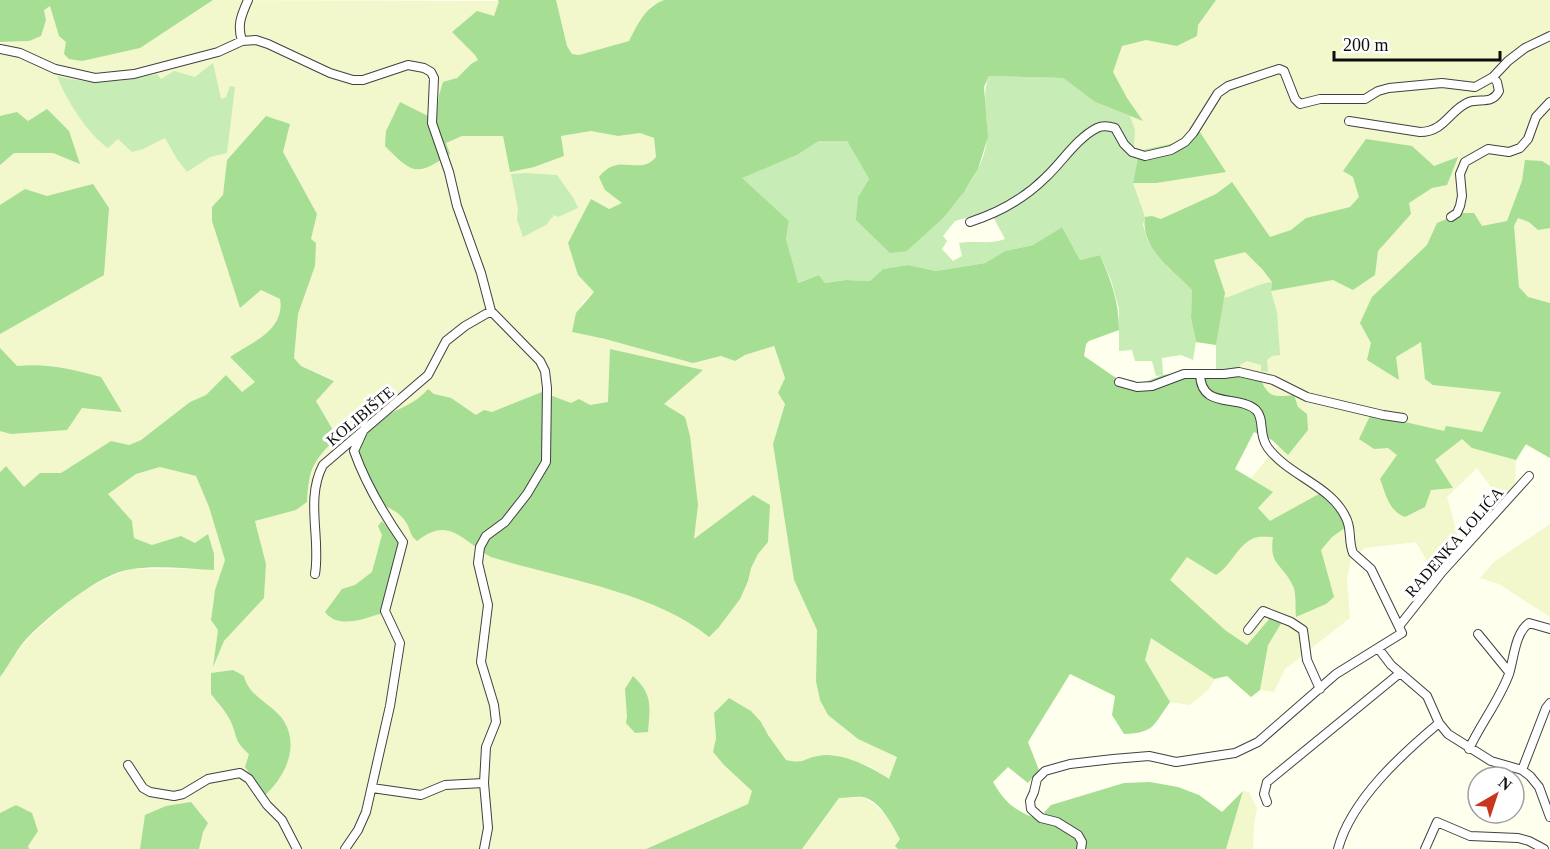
<svg xmlns="http://www.w3.org/2000/svg" width="1550" height="849" font-family="'Times New Roman',serif">
<style>
.farmland{fill:#f2f7cc}
.green{fill:#c7ecb5;fill-rule:evenodd}
.forest{fill:#a6de93}
.lines{fill:none;stroke-linecap:round;stroke-linejoin:round}
.minor-casing{stroke:#414141;stroke-width:10}
.minor{stroke:#fff;stroke-width:8}
.labels{text-anchor:middle;dominant-baseline:central;stroke-width:6;stroke-linejoin:round;paint-order:stroke}
.street-label{font-size:16px;fill:#0e0e0e;stroke:#fff}
</style>
<rect width="100%" height="100%" fill="#ffe"/>
<path class="farmland" d="M213,0L499,1L494,16L453,32L475,55L478,60L471,64L439,95L436,120L423,170L449,154L446,143L462,136H503L510,172L561,136L591,131L618,136L640,133L654,138L656,157L651,162L639,166L620,164L605,190L622,203L609,209L591,199L586,210L578,275L594,292L583,302L572,332L702,361L721,356L735,361L745,355L773,346L785,378L778,393L785,404L773,444L794,580L817,630L816,681L828,715L858,739L897,756L889,779L870,766L831,755L817,756L802,763L786,760L768,735L761,722L714,713L716,738L713,752L724,765L753,791L748,804L646,849H29L16,806L0,813V677L9,662L29,637L81,591L110,577L130,569H214L195,543L181,536L152,545L134,538L132,521L108,494L136,474L161,467L196,476L209,507L225,560L213,601L211,620L218,629L214,664L224,641L264,598L266,564L255,521L296,510L307,502L308,483L315,461L337,437L316,401L334,380L301,366L294,358L298,314L315,266L311,239L317,214L283,152L290,124L266,116L227,160L223,195L240,307L261,290L280,299V315L271,331L230,357L255,382L242,393L226,375L206,395L190,402L141,440L129,445L111,441L61,473H40L24,487L6,466L0,472V43L29,41L46,20L44,10L50,5L59,36L96,58L121,51Z
M556,0H664L652,5L641,19L629,41L579,55L572,54L567,46Z
M1133,0H1550V458L1525,445L1516,460L1515,486L1502,502L1477,468L1447,497L1459,540L1431,568L1416,542L1365,548L1351,559L1347,578L1350,618L1285,669L1274,692L1260,690L1251,697L1227,676L1215,679L1209,689L1190,705L1170,702L1150,730L1139,662L1166,581L1304,414L1240,383L1147,233L1129,177L1105,85Z
M1550,524V617L1499,584L1480,578L1494,562Z
M1243,791L1249,792L1257,808L1254,824L1253,849H1226Z
M863,797L874,804L889,818L900,840L896,846L898,849H802L839,798Z"/>
<path class="green" d="M213,63L221,99L226,97L230,86L235,87L227,153L210,157L187,172L177,159L165,138L143,149L132,152L118,139L108,148C88,134 66,100 57,76C97,86 118,82 157,74L161,79L174,71L195,77Z
M989,76L1063,78L1095,102L1130,116L1135,130L1134,144L1137,160L1133,183L1145,217L1143,225L1148,241L1168,267L1192,290L1191,318L1196,342L1193,360L1181,355L1162,358L1163,375L1156,376L1152,361H1135L1132,350L1119,351V309L1111,280L1100,255L1080,260L1062,227L1033,245L1005,251L985,263L936,271L908,265L883,269L870,281L846,280L825,283L819,275L797,283L786,239L789,221L741,178L797,155L819,141H847L869,179L858,197L907,251C937,224 986,179 987,136C988,115 981,95 989,76ZM990,211L1005,239C991,245 974,240 959,243L962,256L953,261L942,249L947,241L943,236L955,221Z
M525,173L557,175L574,199L578,208L558,217L554,215L546,225L523,237L517,219L518,209L511,174Z
M1272,282L1271,291L1277,312L1280,355L1272,356L1267,360L1268,372L1261,371V365L1247,361L1241,364L1238,370L1216,369V345L1224,298C1241,294 1255,284 1272,282Z"/>
<path class="forest" d="M0,0H213L140,48L82,61L69,59L64,54L66,42L59,36L50,6L44,10L46,20L41,36L29,41L0,42Z
M497,0H556L567,46L572,54L579,55L629,41C638,24 645,7 664,0H1216L1198,25L1197,36L1177,46L1146,40L1122,46L1113,72L1127,98L1143,121L1095,102L1063,78L989,76L984,87L988,137L978,169L964,192L943,218L907,251L890,253L856,220L858,197L869,179L847,141H819L797,155L742,178L789,221L786,239L798,283L819,275L825,283L846,280L870,281L883,269L908,265L936,271L985,263L1005,251L1033,245L1062,227L1080,260L1100,255C1111,281 1119,301 1119,330L1089,341L1086,344L1084,356L1122,382L1132,380L1140,384L1163,375L1205,369L1251,371L1258,374C1268,396 1270,398 1294,395L1298,407L1307,414L1308,430L1288,455L1272,440L1254,432L1235,469L1273,492L1258,508L1270,521L1328,489L1342,510L1349,525L1332,537L1321,550L1334,597L1326,604L1296,617C1295,608 1297,592 1292,584C1281,562 1269,566 1273,537C1267,537 1259,536 1254,538C1237,545 1232,565 1216,575L1187,557L1170,580L1225,630L1247,645L1271,617L1282,622L1268,645L1260,690L1251,697L1227,676L1214,679L1151,638L1145,660L1170,702C1153,725 1155,733 1124,734L1112,715L1115,696L1070,674L1028,742L1039,770L1028,783L1008,767L993,782C1005,803 1015,811 1038,819L1051,805L1124,783L1150,782L1178,787L1199,795L1222,812L1243,791L1226,849H898L895,846L900,839C892,825 881,801 863,797C856,796 846,798 839,798L802,849H646L748,804L752,791L724,765L713,752L716,738L714,713L729,698L751,711L761,722L768,735L786,760C807,764 801,759 818,756C839,751 872,767 889,779L897,757L858,739L828,715L820,700L816,681L817,630L794,580L773,444L785,404L778,393L785,378L774,346L745,355L735,361L721,356L693,363L605,339L572,332L576,313L594,292L578,275L568,243L591,199L609,209L622,203L605,190L599,177C619,151 639,177 656,157L654,138L640,133L618,136L591,131L561,136L564,156L534,167L510,172L503,136H462L446,143L450,154C416,177 413,174 385,146L386,131L400,102L436,120L439,95L443,82L457,78L471,64L478,60L475,55L452,32L477,11L494,16L499,1Z
M47,109L69,131L80,164L53,153H14L0,165V116L17,112L28,121Z
M266,116L290,124L283,152L317,214L311,239L316,243L315,266L298,314L294,358L301,366L334,381L316,401L337,437C313,462 309,467 307,502L296,510L255,521L266,564L264,598L224,641L213,667L218,630L211,620L215,590L225,560L209,507L196,476L160,467L136,474L108,494L132,521L134,538L152,545L181,536L195,543L208,534L214,554V570C188,569 158,565 132,569C98,574 53,613 29,636C17,648 10,664 0,677V472L6,466L24,487L40,473H61L111,441L129,445L141,440L190,402L206,395L226,375L242,392L255,382L230,357C252,342 285,331 280,299L261,290L240,308L212,221V207L223,195L227,160Z
M1196,126L1226,172L1156,183H1133L1139,151L1180,142Z
M1366,139L1412,146L1434,166L1458,157L1447,185L1432,188L1409,203L1411,214L1378,251L1375,275L1353,290L1333,280L1271,291L1272,282L1263,270L1245,252L1214,260L1225,293L1216,345L1196,342L1191,318L1192,290C1174,271 1140,248 1145,217L1152,216L1161,219L1216,194L1232,182L1270,237L1291,230L1306,218L1350,207L1359,197L1353,177L1343,171Z
M1525,160L1542,161L1550,166V228L1538,230L1529,222L1518,218L1514,226L1519,287L1528,297L1550,303V458L1526,444L1516,460L1472,448L1462,439L1435,460L1453,488L1431,490L1425,507L1405,517C1389,511 1386,495 1380,479L1397,455L1388,448L1374,449L1359,439L1370,416L1383,417L1444,431L1446,426L1482,432L1501,392L1433,385L1425,379L1421,342L1396,357L1399,380L1367,360L1371,343L1360,323L1372,297L1427,245L1437,223L1461,213H1474L1482,226L1507,221L1522,181Z
M93,184L109,208L104,275L0,334V205L25,189L47,196Z
M0,348L17,366C47,363 72,369 101,377L122,412L82,408L67,430L11,434L0,431Z
M610,349L703,370L664,404L685,417L690,436L698,505L694,539L753,495L770,505L768,542L758,554L751,568L748,581L740,599L719,627L709,637C655,592 558,578 491,557C462,541 450,515 417,541C410,536 411,531 407,524C401,513 391,508 379,504L353,452C360,438 370,425 384,417C399,408 417,403 428,389L434,394L451,398L476,415L484,410L492,412L542,392L571,403L579,399L590,405L608,402Z
M382,521L400,543L383,613C365,618 339,630 325,612L342,589L355,585L372,572L382,535L378,526Z
M233,670L244,676C248,695 269,703 281,717C302,744 285,778 263,797C256,788 252,776 245,767L249,754C234,741 238,738 231,722C226,711 218,703 211,694V673Z
M633,676C653,694 650,707 648,732L635,733L626,723L627,716L625,689Z
M191,802L208,823L203,832L199,849H140L145,815L166,806Z
M16,805L32,813L38,831L28,846L29,849H0V813Z"/>
<g class="lines">
<g class="minor-casing">
<path id="minor" d="M242,41C237,25 241,16 248,0
M0,49L20,53L55,69L95,78L134,74L218,52L242,41L256,40L268,44L330,73L353,80H363L408,65L424,68L431,72L434,78L432,123L449,172L457,206L481,273L491,311L540,361L545,371L547,388L546,462L527,494L505,522L486,536L480,547L478,563L488,605L481,662L494,705L496,722L486,747L484,783L488,828L484,849
M1349,121L1420,132C1445,132 1450,109 1469,102C1480,98 1492,105 1499,91L1497,82L1493,77
M1451,217L1457,213L1460,206L1462,196L1460,174L1465,162L1488,149L1509,152L1520,148L1528,139L1536,117L1550,102
M970,222C998,213 1025,198 1046,177C1062,162 1077,138 1097,128C1103,125 1109,126 1115,128L1124,144L1132,152L1145,156L1171,150L1185,142L1193,133L1218,93L1228,86L1279,69L1284,71L1295,99L1300,104L1320,99H1365L1378,91L1389,88L1442,83L1475,87L1493,77L1508,61L1525,48L1550,36
M1119,382L1137,387L1152,386L1184,374H1224L1239,372L1273,380L1307,397L1383,415L1403,418
M315,574C321,538 305,499 323,465L428,375L446,341L465,326L491,311
M1400,625L1442,572L1529,476
M1248,630L1263,611L1291,622L1303,630L1307,660L1320,689
M1478,634L1509,672
M1378,648L1391,665L1427,696L1439,723L1448,734L1491,761L1522,770L1530,776L1539,787L1550,817
M1469,749C1481,723 1499,701 1509,674C1514,658 1515,633 1529,623L1550,629
M128,765L143,788L150,792L174,796L183,794L208,779L240,773L249,779L267,805L282,820L297,849
M1522,770L1546,708L1550,703
M372,788L421,795L445,785L484,783
M1267,802L1264,794L1267,782L1400,673
M345,849L358,830L366,812L390,706L400,643L385,611L403,542C383,513 366,485 354,451L366,425
M1081,849L1082,842L1078,835L1057,822L1041,818L1031,809L1030,801L1034,792L1037,779L1045,771L1070,764L1113,759L1149,756L1176,762L1235,753L1258,742L1336,674L1402,633L1371,569L1353,553C1348,541 1352,529 1346,518C1332,486 1289,476 1268,448C1258,435 1265,419 1256,410C1238,394 1201,410 1200,374
M1338,849C1351,800 1402,754 1439,723
M1425,849L1437,822L1470,836L1518,838L1529,841L1544,849"/>
</g>
<use href="#minor" class="minor"/>
</g>
<g class="labels">
<g class="street-label">
<text transform="translate(360 416) rotate(-40)">KOLIBIŠTE</text>
<text transform="translate(1454 542) rotate(-49)">RADENKA LOLIĆA</text>
</g>
</g>
<g transform="translate(1496 795) rotate(39)"><circle r="28" fill="#ffffff" stroke="#9f9f9f" stroke-width="1.5"/>
<path d="M0-4.5L10 22L0 15L-10 22Z" fill="#c7361d"/>
<text y="-9" font-size="16" font-weight="bold" text-anchor="middle" fill="#0e0e0e">N</text>
</g>
<path d="M1334 51v9h166v-9" fill="none" stroke="#0e0e0e" stroke-width="3"/>
<text x="1343" y="51" font-size="18" fill="#0e0e0e" stroke="#ffffff" stroke-width="4.5" paint-order="stroke">200 m</text>
</svg>
